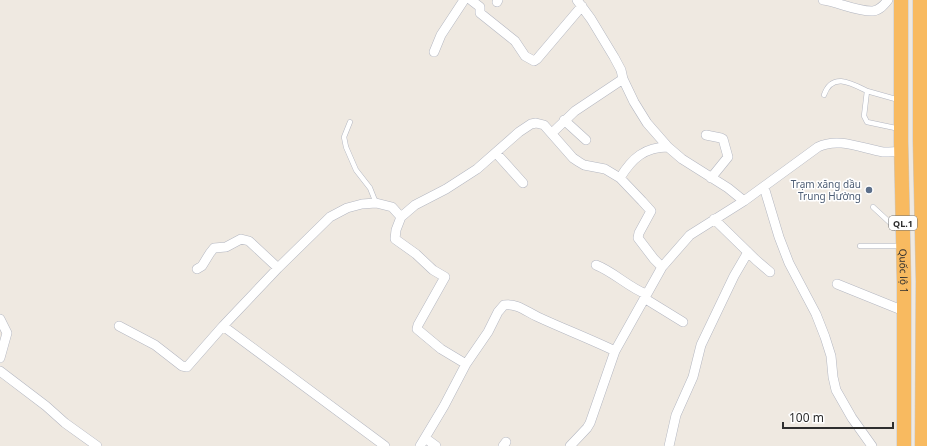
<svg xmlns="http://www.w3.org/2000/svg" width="927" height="446" font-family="'Noto Sans',sans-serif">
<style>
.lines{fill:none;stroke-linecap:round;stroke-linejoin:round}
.service-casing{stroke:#b4b7c1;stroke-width:5.5}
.minor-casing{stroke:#b4b7c1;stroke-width:10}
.trunk-casing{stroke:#c9c9c9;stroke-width:15}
.service{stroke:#fff;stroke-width:4.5}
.minor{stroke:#fff;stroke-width:9}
.trunk{stroke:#f8ba60;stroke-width:14}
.service-dot{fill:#5c6f8a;stroke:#fff;stroke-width:1.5}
.labels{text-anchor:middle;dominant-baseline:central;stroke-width:3;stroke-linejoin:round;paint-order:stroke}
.shield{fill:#fff;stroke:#6d6d6d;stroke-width:1}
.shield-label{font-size:9px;font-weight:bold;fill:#2e2e2e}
.service-label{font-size:10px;fill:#4e5e75;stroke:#fff;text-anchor:end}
.street-label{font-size:10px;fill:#2e2e2e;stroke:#fff}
</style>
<rect width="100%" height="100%" fill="#efe9e1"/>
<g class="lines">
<g class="service-casing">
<path id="service" d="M824,95C832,72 851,83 867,91
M899,100L867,91L864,116L867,122L900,129
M350,122L344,137L346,147L356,170L370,188L376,203
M873,207L899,231
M860,246H902"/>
</g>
<g class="minor-casing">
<path id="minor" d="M471,0L480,7V13L515,41L525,56L534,61L537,59L582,6
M577,0L591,19L614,57L621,70L623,79L634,102L647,123L668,147L682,159L728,188L744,201
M823,0C838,2 858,12 873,11C880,10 884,5 888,0
M497,2L498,0
M434,52L441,35L464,0
M564,120L586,140
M552,133L575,111L623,79
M706,135L721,138L723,139L728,157L711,178
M496,153L523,183
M620,178C632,158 645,147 668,147
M764,187L779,237L789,263L816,314L825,337L831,356L833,377L836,390L852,418L872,446
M714,219L756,260L770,272
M596,265C614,272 628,287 646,294
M197,269L202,266L210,253L214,248L226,247L241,239L249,241L278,268
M837,284L904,311
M644,298L683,322
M0,319L7,333L0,358
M119,326L155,345L182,366L187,367L223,326L278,268L330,217L347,208L362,204L376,203L392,207L401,217
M223,326L385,446
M466,364L441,349L417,329L418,325L445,277L433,270L416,254L395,239L396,230L401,217L415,205L446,189L477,169L519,132L531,124L536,123L544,125L573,158L579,162L584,165L605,169L620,178L642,201L651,211L639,233L638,238L654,259L662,267
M0,371L46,406L65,423L97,446
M425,438L436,446
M420,446L444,406L466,364L488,332L498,312L504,305C517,303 527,312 538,317C564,329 590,339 615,351
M503,446L506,442
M570,446L587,428L590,423L615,351L662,267L690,235L744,201L818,147C838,137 861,148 883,152C889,152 895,152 902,151
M669,446L676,415L693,377L701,345L734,276L748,252"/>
</g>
<g class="trunk-casing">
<g id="trunk">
<path id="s1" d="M901,0V142L904,282V446"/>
<path d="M920,0V141L923,281L922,446"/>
</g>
</g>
<use href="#service" class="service"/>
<use href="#minor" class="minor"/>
<use href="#trunk" class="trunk"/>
</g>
<circle class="service-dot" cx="869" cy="190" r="4"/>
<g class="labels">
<rect class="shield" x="889" y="216" width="28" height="14" rx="3"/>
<g class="shield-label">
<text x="903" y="223">QL.1</text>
</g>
<g class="service-label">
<text x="861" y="184">Trạm xăng dầu<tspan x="861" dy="12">Trung Hường</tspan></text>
</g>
<g class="street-label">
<text stroke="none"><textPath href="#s1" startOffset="271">Quốc lộ 1</textPath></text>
</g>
</g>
<path d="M783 422v6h110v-6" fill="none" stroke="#2e2e2e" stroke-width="2"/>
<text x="789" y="422" font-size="12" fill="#2e2e2e" stroke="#ffffff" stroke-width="3" paint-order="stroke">100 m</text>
</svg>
